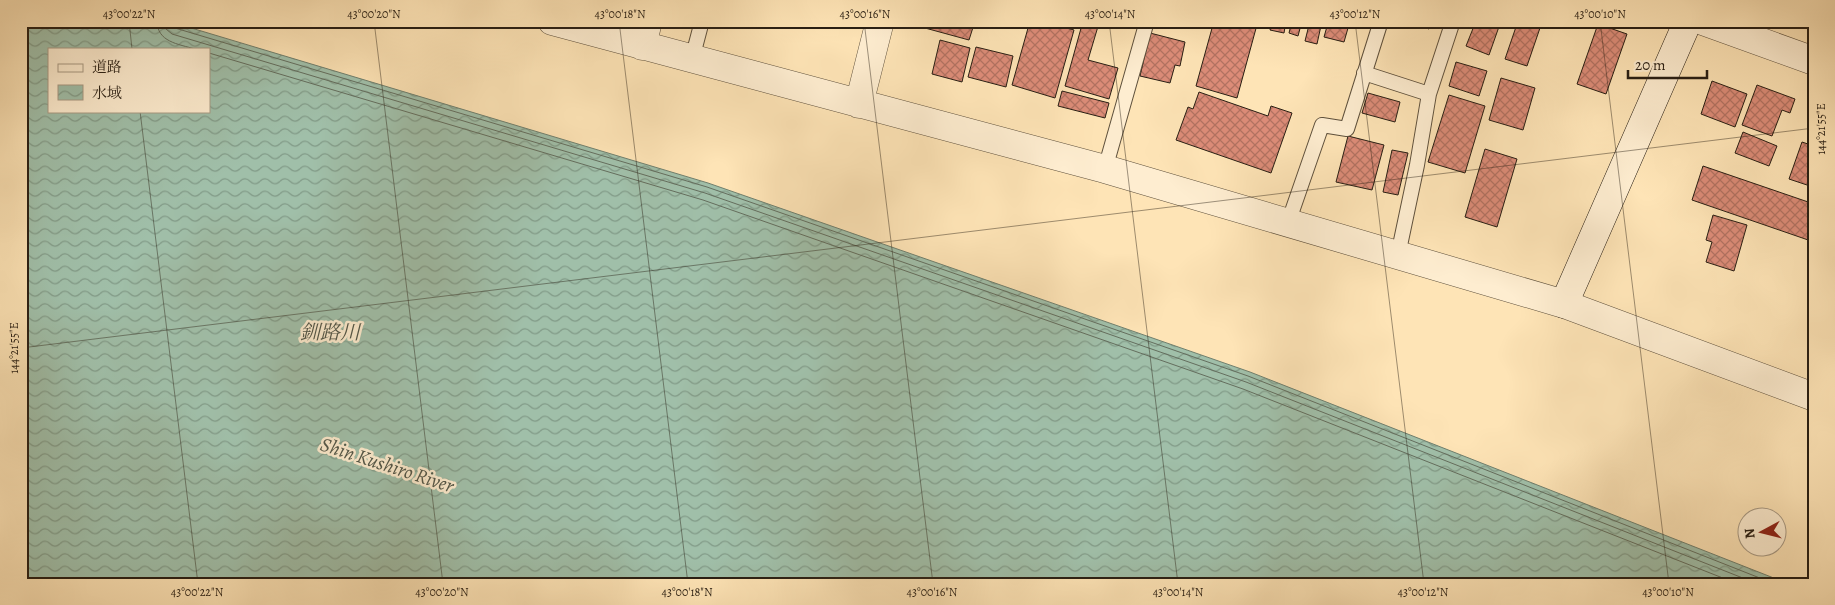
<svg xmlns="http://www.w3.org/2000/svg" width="1835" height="605" font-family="Alegreya,'Noto Serif JP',serif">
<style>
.water{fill:url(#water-waves);stroke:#707f6d;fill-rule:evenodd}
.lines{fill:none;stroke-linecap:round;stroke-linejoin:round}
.shore{stroke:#646e5e;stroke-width:1}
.building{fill:url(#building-cross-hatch);stroke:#281e13}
.lane-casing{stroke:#5e503c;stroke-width:16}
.street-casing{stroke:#5e503c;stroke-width:29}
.secondary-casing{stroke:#281e13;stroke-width:29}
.lane{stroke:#feedd0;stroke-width:14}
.street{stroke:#feedd0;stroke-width:28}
.secondary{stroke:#feedd0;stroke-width:28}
.ticks{fill:none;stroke:#281e13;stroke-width:1;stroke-opacity:0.45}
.labels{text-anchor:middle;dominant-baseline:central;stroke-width:5;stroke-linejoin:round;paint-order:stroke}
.water-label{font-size:20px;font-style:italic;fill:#525648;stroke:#feedd0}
.neatline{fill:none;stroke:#281e13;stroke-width:2}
.ticks-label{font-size:12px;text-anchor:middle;fill:#281e13}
</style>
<defs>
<pattern id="water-waves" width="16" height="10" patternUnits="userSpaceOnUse" patternTransform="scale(1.25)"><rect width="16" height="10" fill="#a0bfa9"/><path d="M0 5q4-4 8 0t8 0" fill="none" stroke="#829b88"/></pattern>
<pattern id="building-cross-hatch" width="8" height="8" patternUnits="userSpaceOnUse" patternTransform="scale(1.25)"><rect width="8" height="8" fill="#dc8c78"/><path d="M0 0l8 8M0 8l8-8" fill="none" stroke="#b27261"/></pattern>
</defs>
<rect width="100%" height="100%" fill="#fee4b6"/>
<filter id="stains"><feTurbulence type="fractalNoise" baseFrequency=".004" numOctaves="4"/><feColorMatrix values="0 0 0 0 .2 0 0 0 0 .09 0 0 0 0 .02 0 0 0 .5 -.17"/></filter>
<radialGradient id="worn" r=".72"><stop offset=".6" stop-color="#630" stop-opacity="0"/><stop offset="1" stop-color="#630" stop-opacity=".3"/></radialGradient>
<path class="water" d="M21,21H168L708,183L1250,372L1789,584H21ZM49,49H209V111H49Z"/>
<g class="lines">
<path class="shore" d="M157,21C157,42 178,44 195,49
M164,21L166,29L172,34L705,193L1246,382L1758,584
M170,21L171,26L175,28L707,187L1248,376L1775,584
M209,53L703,200L1243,389L1738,584"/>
</g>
<path class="building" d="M915,21H975L969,40L914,25Z
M1030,21H1042L1074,30L1055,98L1012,85Z
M1083,21L1099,23L1088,60L1118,68L1109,99L1065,86Z
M1214,21H1258L1237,98L1196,86Z
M1272,21H1286L1284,33L1270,30Z
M1292,21H1302L1298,36L1289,33Z
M1310,21H1322L1317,44L1305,41Z
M1407,21H1431L1429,29Z
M1476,21H1501L1489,55L1466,46Z
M1518,21H1528L1541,25L1527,66L1505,59Z
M1328,23L1348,28L1344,42L1324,37Z
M1598,24L1627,34L1606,94L1577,84Z
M1150,33L1185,42L1180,66L1175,65L1170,83L1140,76Z
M940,40L970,48L962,82L932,74Z
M976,47L1013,56L1006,87L968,77Z
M1456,62L1487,71L1479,96L1449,86Z
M1501,78L1535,88L1523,130L1489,120Z
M1712,81L1747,94L1735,127L1701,114Z
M1757,85L1795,99L1790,113L1782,110L1772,136L1742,125Z
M1062,91L1109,103L1105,118L1058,106Z
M1199,92L1268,116L1271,106L1292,113L1271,173L1176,140L1188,107L1193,109Z
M1368,93L1400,102L1395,122L1362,113Z
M1449,95L1485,106L1465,173L1428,162Z
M1743,132L1777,146L1769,166L1735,153Z
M1348,136L1384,145L1372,190L1336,182Z
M1802,142L1814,146L1813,187L1789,179Z
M1485,149L1517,159L1497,227L1465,217Z
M1392,150L1408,153L1398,195L1383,192Z
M1703,166L1814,204V242L1692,200Z
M1713,215L1747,225L1734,271L1706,262L1712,242L1706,240Z"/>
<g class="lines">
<g class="lane-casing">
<path id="lane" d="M692,59L702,21
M1364,73L1429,94
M1105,169L1147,21
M1288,223L1322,125L1347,129L1381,21
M1398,255L1417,165L1429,94L1453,21"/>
</g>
<g class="street-casing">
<path id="street" d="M552,21L1105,169L1564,304L1814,397
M1703,21L1814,61
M642,46L648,21
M859,104L880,21"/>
</g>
<g class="secondary-casing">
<path id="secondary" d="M1564,304L1688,21"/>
</g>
<use href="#lane" class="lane"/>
<use href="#street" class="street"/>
<use href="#secondary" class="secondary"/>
</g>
<path class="ticks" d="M129,21L132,49M374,21L443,584M619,21L688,584M864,21L933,584M1109,21L1178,584M1355,21L1424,584M1600,21L1669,584M140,111L198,584M21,348L1814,128M1768,584L1814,578"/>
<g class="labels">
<g class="water-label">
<text x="330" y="332">釧路川</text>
<text transform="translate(387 465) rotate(18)">Shin Kushiro River</text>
</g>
</g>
<rect width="1835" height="605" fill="none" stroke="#fee4b6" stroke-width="55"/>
<rect x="48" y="48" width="162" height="65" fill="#feedd0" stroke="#a89a84"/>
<rect x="58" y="64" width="25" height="8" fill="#feedd0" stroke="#a89a84"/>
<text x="92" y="72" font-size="15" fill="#281e13">道路</text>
<rect x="58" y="85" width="25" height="15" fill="url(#water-waves)" stroke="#a89a84"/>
<text x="92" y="98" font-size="15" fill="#281e13">水域</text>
<g transform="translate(1762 532) rotate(263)"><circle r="24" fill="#feedd0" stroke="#a89a84"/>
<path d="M0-4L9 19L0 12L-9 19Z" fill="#8f2418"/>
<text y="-8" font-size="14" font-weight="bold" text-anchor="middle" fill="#281e13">N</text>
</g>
<path d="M1628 70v8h79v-8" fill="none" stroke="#281e13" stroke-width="2.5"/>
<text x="1635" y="70" font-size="15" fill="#281e13" stroke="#feedd0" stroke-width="4" paint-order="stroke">20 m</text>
<rect x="28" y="28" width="1780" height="550" class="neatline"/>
<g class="ticks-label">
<text x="129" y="18">43°00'22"N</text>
<text x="374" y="18">43°00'20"N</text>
<text x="620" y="18">43°00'18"N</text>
<text x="865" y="18">43°00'16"N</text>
<text x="1110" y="18">43°00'14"N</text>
<text x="1355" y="18">43°00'12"N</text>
<text x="1600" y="18">43°00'10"N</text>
<text transform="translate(1821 129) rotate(-90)" y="4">144°21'55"E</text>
<text transform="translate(14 348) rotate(-90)" y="4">144°21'55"E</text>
<text x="197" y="596">43°00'22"N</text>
<text x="442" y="596">43°00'20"N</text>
<text x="687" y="596">43°00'18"N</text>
<text x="932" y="596">43°00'16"N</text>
<text x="1178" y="596">43°00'14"N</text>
<text x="1423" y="596">43°00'12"N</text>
<text x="1668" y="596">43°00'10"N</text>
</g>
<rect width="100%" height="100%" filter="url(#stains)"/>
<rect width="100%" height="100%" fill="url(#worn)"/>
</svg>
